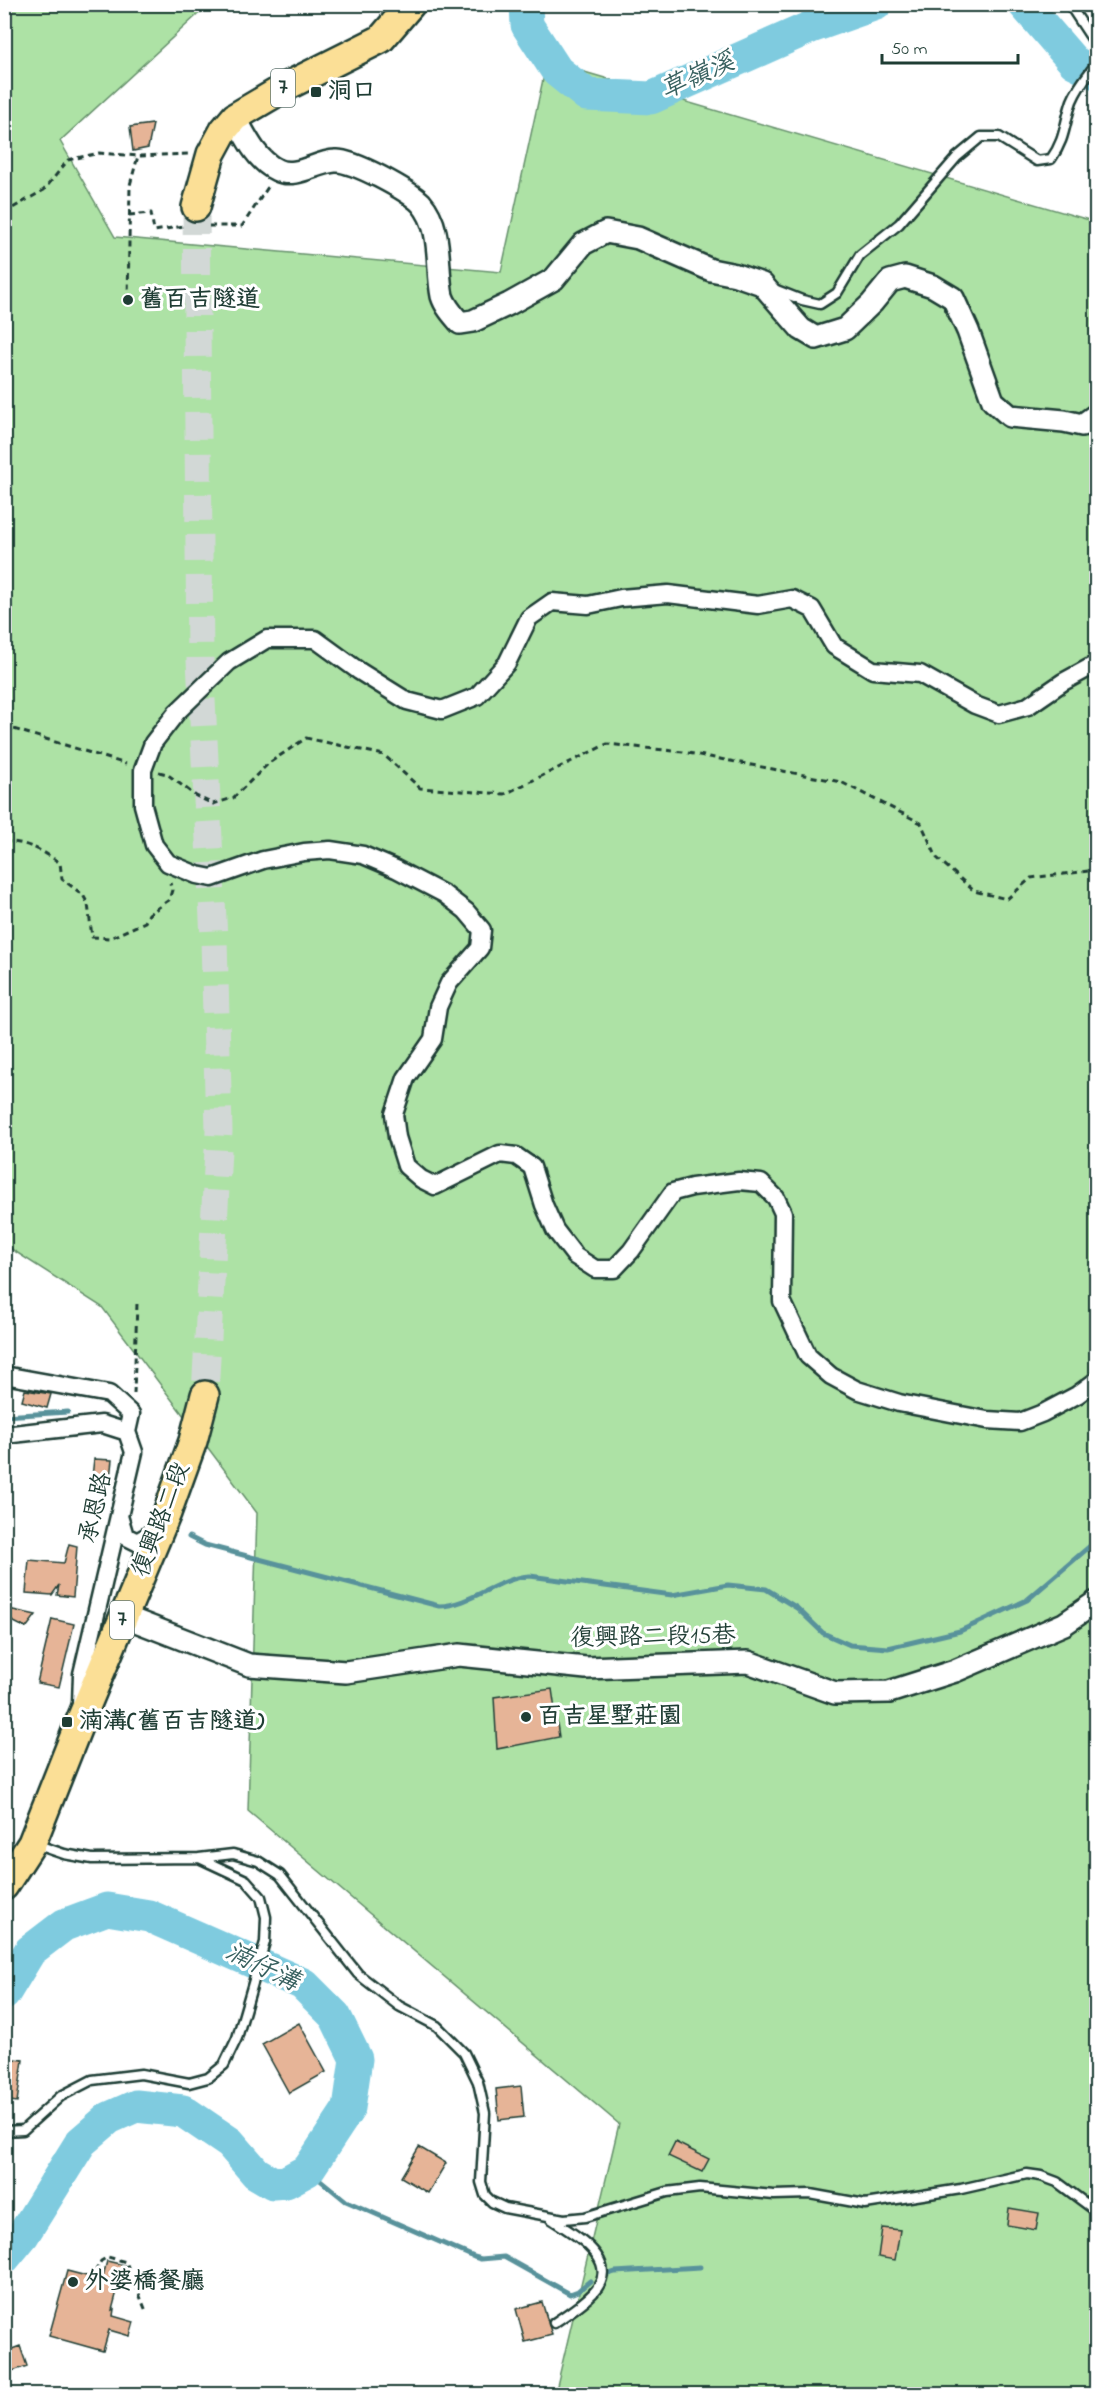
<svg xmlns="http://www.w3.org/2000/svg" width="1101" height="2399" font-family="'Indie Flower','LXGW WenKai TC',sans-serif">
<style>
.green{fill:#ade2a5;stroke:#66906c;stroke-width:1.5}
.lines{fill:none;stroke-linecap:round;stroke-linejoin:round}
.stream{stroke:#59929b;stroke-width:5}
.river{stroke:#7fcbdf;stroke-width:33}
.building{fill:#e6b497;stroke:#1f3d34;stroke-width:1.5}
.primary-tunnel{stroke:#d2d8d6;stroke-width:27;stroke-dasharray:27 14;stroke-linecap:butt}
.service-casing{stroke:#1f3d34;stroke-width:13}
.minor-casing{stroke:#1f3d34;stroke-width:21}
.tertiary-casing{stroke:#1f3d34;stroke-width:26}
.primary-casing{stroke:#1f3d34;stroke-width:32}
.path{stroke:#1f3d34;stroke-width:3;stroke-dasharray:6 4.5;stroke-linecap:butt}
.service{stroke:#fff;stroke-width:8}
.minor{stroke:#fff;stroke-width:16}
.tertiary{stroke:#fff;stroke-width:21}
.primary{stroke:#fbdf96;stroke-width:27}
.poi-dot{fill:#1f3d34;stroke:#fff;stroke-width:2}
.labels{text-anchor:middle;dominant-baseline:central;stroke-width:6;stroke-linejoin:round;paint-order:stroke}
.shield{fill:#fff;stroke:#627771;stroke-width:1.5}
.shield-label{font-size:22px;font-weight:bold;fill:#1f3d34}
.poi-label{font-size:24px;font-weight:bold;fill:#1f3d34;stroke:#fff;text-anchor:start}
.street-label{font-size:24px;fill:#1f3d34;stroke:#fff}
.water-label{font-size:26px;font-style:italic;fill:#37605f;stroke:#fff}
</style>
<rect width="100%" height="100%" fill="#fff"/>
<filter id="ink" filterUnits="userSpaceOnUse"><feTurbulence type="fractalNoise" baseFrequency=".0167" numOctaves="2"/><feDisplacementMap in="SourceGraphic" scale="12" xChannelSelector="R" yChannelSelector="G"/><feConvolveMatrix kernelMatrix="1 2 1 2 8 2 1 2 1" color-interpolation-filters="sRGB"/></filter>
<g filter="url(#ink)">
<path class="green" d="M4,5H208L60,141L115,237L501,272L547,61L1096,222V2394H555L619,2124L248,1811L257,1513L102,1307L5,1245Z"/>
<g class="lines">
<path class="stream" d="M4,1416L68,1412
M189,1537L205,1545L439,1606C472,1605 497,1578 530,1576L672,1595L728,1585L766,1589L797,1608L823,1633L850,1645L888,1648L960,1631L1027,1600L1096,1541
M308,2170L346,2201L474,2257L481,2259L504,2257L570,2294L578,2291L590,2281
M603,2276L615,2272L700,2267"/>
<path class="river" d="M526,4L527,25L557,71L587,95L651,98L811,27L876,4
M1024,4L1074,62L1096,73
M4,1994L30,1951L64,1925L107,1909L149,1916L303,1984L335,2016L356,2059L349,2108L308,2170L286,2182L273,2183L256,2173L230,2143L183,2111L136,2106L109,2118L81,2142L23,2235L4,2258"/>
</g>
<path class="building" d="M153,124L148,148L133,151L130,127Z
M25,1390L51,1394L47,1408L22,1401Z
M94,1459L112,1460L110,1478L92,1477Z
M69,1544L77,1546L73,1597L57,1595L59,1585L52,1595L26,1593L29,1560L64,1563Z
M4,1608L36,1615L26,1628L4,1617Z
M52,1619L74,1624L59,1687L37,1683Z
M552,1689L559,1737L497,1749L494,1697Z
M299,2023L326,2072L289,2093L262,2044Z
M4,2058L23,2060L17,2102L4,2100Z
M521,2086L524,2117L499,2120L496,2089Z
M675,2142L709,2159L702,2172L668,2156Z
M419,2147L446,2163L428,2193L401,2177Z
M1009,2208L1039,2213L1036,2230L1007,2225Z
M882,2228L900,2230L895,2260L878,2257Z
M107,2261L124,2265L112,2310L114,2309L113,2316L134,2322L130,2336L109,2330L103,2351L49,2336L67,2271L102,2280Z
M542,2302L552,2335L525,2342L516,2309Z
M20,2346L27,2366L4,2374V2352Z"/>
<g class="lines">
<path class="primary-tunnel" d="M196,207L200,660L214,939L219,1131L205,1395"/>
<g class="service-casing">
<path id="service" d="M1069,4L1096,45
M774,289L802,300L820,304L837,293L860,255L899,224L957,157L981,137H999L1037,161L1051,159C1066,138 1064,124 1072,101C1078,86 1087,76 1096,64
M199,1858L233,1854L258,1861L280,1875L358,1974L399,2006L437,2026L464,2053L478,2082L485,2113L481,2182L485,2195L492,2202L505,2208L564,2219L585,2217L667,2192L700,2188L774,2195L810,2194L865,2204L961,2189L1027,2174L1041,2176L1057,2182L1096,2211
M4,2131L23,2130L61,2096L92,2080L141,2074L189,2083L208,2078L224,2065L237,2038L265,1942L266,1917L261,1897L246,1880L199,1858L92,1859L64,1854L35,1844
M551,2219C577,2236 628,2264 588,2298C578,2307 566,2315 554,2323"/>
</g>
<g class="minor-casing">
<path id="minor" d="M1096,664L1063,682L1028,706L999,714L975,705L920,674L873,670L834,646L812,609L792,599L758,605L668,594L621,598L588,605L552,602L529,618L507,663L477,696L442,710L407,701L359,671L315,639H267L229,662L177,712L153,743L143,770V805L154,845L168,863L197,875L212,878L263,860L304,852L330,850L363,855L396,869L444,894L466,911L482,930L480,948L449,983L438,1007L433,1039L406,1078L394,1114L397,1137L406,1166L421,1179L435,1186L500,1154L516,1156L532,1167L544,1205L555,1230L575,1256L595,1269H614L631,1251L673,1192L692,1187L739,1181L761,1183L776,1198L783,1213L782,1301L808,1356L831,1376L857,1390L899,1403L987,1420L1020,1422L1043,1413L1077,1395L1096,1381
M4,1375L109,1394L131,1414L127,1432
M4,1435L102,1424L127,1432L134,1452L82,1674L81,1704
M119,1516L125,1536L137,1542L149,1535L157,1526"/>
</g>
<g class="tertiary-casing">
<path id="tertiary" d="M235,117C246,137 256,160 277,170C296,179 316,162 335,161C352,159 409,191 421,203C443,228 436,266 442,296C445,306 453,315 460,323L473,321L509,304L554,279L583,244L606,232L638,238L711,270L736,275L762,284L801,329L816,338L845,329L872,303L890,281L905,277L933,286L953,298L968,331L993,401L1010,416L1064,421L1082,425L1096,415
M123,1616L249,1665L346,1672L459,1655L586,1668L748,1662L835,1693L889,1692L955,1671L1064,1624L1096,1602"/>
</g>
<g class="primary-casing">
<path id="primary" d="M196,207L211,154L224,130L235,117L291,84L381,39L411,4
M4,1886L32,1843L81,1719L167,1513L193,1441L205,1395"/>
</g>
<path class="path" d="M4,213L44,190L68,160L99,153L138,156
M129,215L151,213L154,231L184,226
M209,226H242L268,187
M128,300L130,185L138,156L188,154
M4,726L126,764
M159,772L167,774L196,796L213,804L233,798L269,763L306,738L384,755L420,788L505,794L607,744L683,752L841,782L921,823L937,858L974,891L1007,899L1031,878L1096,870
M4,842C26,841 43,851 60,863L62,879L83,895L88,904L92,937L110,938L145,922L149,914L169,900L172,890L170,883
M134,1394L137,1303
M95,2272L101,2261L108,2257L126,2262L146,2311"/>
<use href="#service" class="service"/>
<use href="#minor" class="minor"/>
<use href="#tertiary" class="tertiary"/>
<use href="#primary" class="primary"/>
</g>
</g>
<g class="poi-dot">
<rect x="310" y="86" width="12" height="12" rx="3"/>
<circle cx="128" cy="300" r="6"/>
<circle cx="526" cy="1717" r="6"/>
<rect x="61" y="1716" width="12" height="12" rx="3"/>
<circle cx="73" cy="2282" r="6"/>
</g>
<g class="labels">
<g class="shield">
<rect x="271" y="69" width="24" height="38" rx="4.5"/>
<rect x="110" y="1601" width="24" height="38" rx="4.5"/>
</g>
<g class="shield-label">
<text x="283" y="88">7</text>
<text x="122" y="1620">7</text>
</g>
<g class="poi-label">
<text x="328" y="92">洞口</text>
<text x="140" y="300">舊百吉隧道</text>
<text x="538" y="1717">百吉星墅莊園</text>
<text x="79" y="1722">湳溝(舊百吉隧道)</text>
<text x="85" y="2282">外婆橋餐廳</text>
</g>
<g class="street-label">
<text transform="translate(97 1508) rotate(-77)">承恩路</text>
<text transform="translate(162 1520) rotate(-69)">復興路二段</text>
<text transform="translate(653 1638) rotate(-1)">復興路二段15巷</text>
</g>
<g class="water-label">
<text transform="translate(698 77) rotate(-24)">草嶺溪</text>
<text transform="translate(262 1968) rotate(26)">湳仔溝</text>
</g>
</g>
<rect width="1101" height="2399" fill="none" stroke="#fff" stroke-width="24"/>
<rect x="12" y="12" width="1077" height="2375" fill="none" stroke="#1f3d34" stroke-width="2" filter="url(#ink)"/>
<path d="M882 54v9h136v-9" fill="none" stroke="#1f3d34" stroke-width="3"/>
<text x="891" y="54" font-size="18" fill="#1f3d34" stroke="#ffffff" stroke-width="4.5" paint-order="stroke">50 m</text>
</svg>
